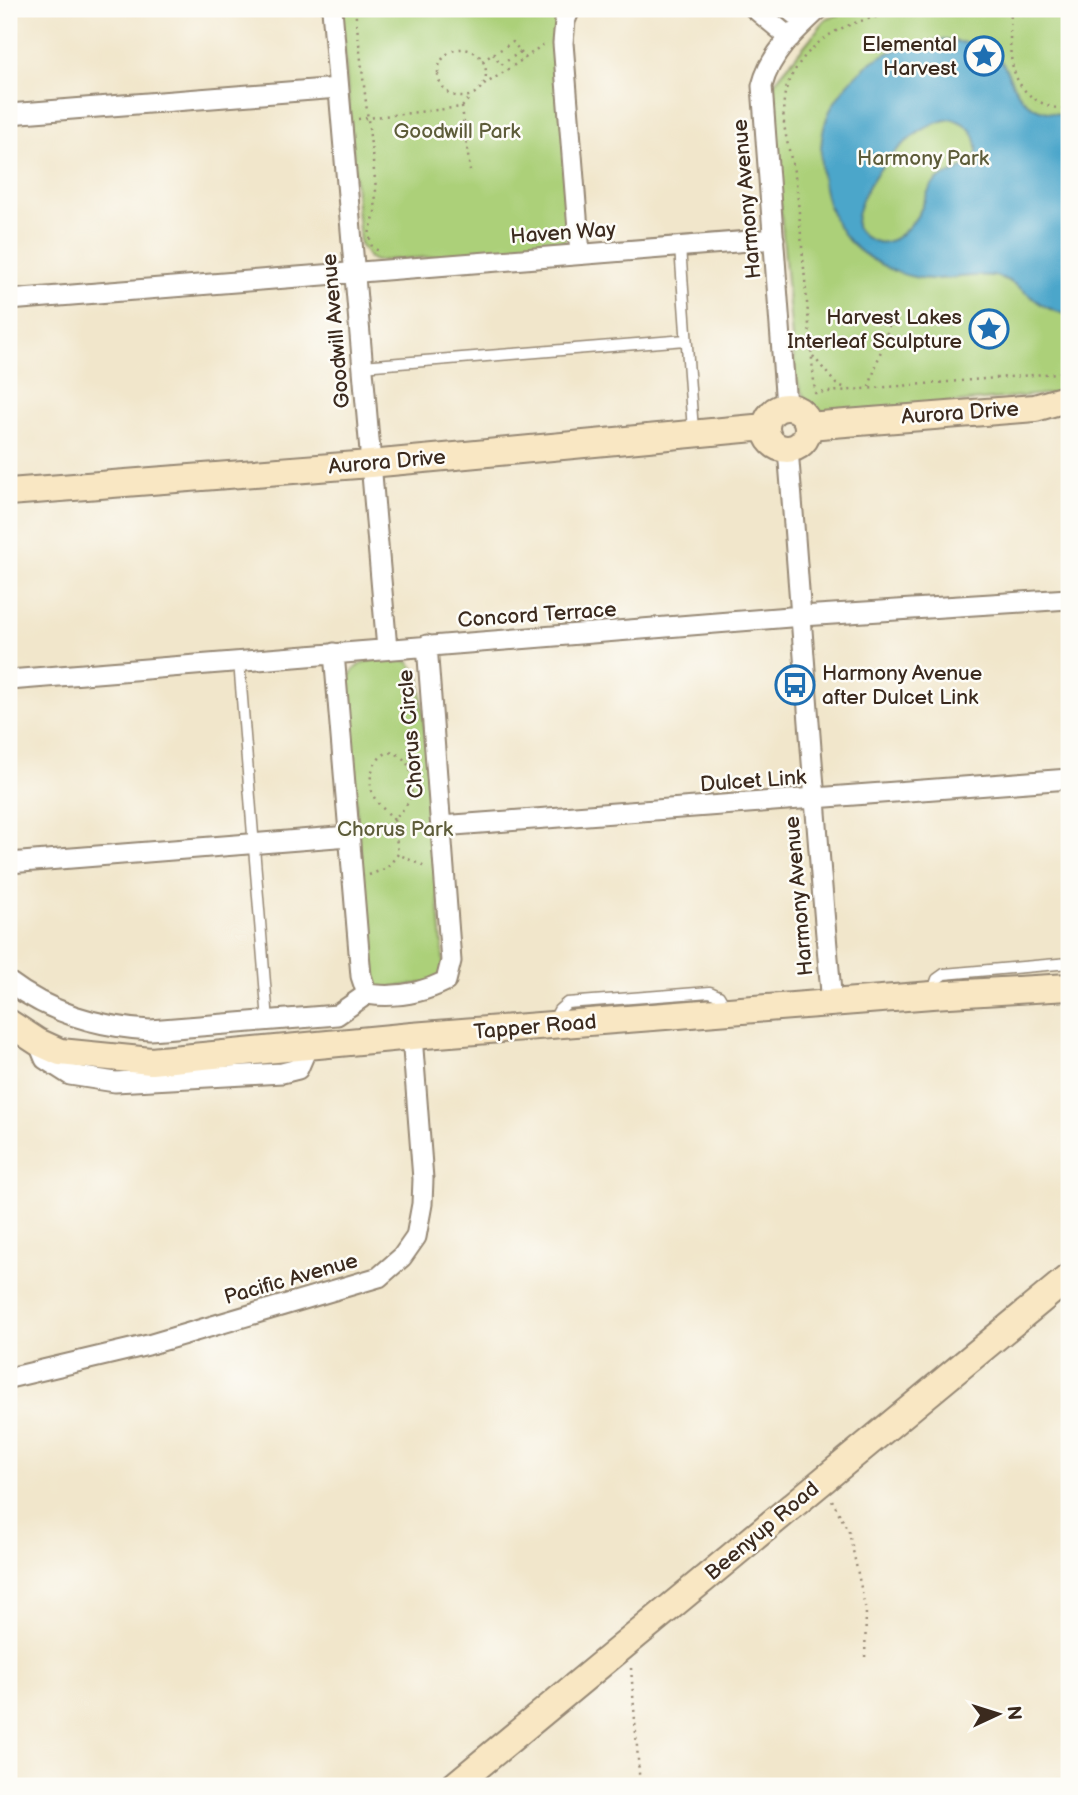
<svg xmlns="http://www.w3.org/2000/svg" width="1078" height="1795" font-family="'Balsamiq Sans',sans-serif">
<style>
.green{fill:#acd079;stroke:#747d4c;stroke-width:2}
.water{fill:#4ca6ca;stroke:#446874;stroke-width:2;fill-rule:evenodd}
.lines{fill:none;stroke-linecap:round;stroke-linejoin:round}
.lane-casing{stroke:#968874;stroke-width:13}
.street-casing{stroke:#968874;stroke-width:23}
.secondary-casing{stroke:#968874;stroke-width:30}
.path{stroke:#968874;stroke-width:2.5;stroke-dasharray:2 5;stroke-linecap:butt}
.lane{stroke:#fff;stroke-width:10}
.street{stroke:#fff;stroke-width:19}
.secondary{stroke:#f9e7c3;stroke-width:26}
.labels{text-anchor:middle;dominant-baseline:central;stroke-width:5;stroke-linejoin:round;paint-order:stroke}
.poi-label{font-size:21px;fill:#3b2a1e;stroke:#fdfcf7;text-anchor:end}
.park-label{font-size:21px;fill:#5d5c39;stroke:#fdfcf7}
.street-label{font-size:21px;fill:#3b2a1e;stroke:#fdfcf7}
</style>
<rect width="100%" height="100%" fill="#fdfcf7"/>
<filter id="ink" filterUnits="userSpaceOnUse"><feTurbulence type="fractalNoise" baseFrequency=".0143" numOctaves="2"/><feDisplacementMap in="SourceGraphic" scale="14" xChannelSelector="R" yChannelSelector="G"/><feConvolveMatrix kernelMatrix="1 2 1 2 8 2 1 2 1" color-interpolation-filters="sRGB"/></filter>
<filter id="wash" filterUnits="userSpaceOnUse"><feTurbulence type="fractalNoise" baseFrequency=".00686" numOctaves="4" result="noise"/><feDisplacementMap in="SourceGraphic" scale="28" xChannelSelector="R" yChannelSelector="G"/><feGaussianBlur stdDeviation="1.57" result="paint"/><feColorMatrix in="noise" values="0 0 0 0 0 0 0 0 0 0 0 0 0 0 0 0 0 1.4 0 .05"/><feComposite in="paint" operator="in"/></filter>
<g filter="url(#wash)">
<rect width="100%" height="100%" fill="#f1e6cb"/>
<path class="green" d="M341,9H562L569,235L558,248L375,261L369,258L360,244Z
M898,9H1069V392L829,414C807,406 801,396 795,374L771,98L774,83L827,18L842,14Z
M397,658L409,662L420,676L444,968L439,981L381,989L370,979L346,684C356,657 372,660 397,658Z"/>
<path class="water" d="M943,40C961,42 979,43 995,55C1004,62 1007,72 1012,82C1024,109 1042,113 1069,115V315C1061,313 1052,310 1044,306C1028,296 1013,279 994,276C968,273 940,283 914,277C892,273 864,257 849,241C820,210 811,142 833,105C860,61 892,44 943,40ZM952,119C963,122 971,127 975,138C986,169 953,168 937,180C927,188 925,202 919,213C911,226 894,246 877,242C868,240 861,235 856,227C855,186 911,123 952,119Z"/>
</g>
<g filter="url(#ink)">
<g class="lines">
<g class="lane-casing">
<path id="lane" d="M680,247L693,431
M362,366L686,340
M239,661L268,1021
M932,994L937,979L944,974L1069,963
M553,1022L559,1010L567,1003L710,992L719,996L726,1008"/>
</g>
<g class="street-casing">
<path id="street" d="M332,9L387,649
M570,9L565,21L563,43L580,254
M755,9L790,38
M788,9L804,22
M9,114L338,88
M9,300L774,239
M786,406L762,86C770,54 795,31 819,9
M788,449C803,634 815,818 832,1003
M334,653L361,976L367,994C395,998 420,994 446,981L451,961L427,645
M9,680L802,616L1069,599
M441,826L1069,779
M9,863L349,836
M9,982C50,1013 99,1027 150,1030L337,1015L367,994
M38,1042L45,1059L70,1075L115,1082L282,1073L298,1069L308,1046
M9,1378L148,1345L379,1277L402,1257L416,1237L422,1204L423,1179L412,1036"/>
</g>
<g class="secondary-casing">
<path id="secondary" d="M766 428a21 21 0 1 1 42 0a21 21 0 1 1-42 0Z
M808,426L1035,408L1069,398
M9,492L370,464L765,427
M9,1023L38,1042L60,1052L151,1061L412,1036L932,995L1069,987
M454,1786L1069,1277"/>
</g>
<path class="path" d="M355,9L376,188L375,213L369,234L372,247L382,253
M946,9C893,13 836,15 801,61C793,72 785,86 784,100C780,129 794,161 797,190C803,257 809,325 815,393L1069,372
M1011,9C1010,44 1004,85 1042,103C1051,107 1060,110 1069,108
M438 73a24 24 0 1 1 48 0a24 24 0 1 1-48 0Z
M493,54L501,65L520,52
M482,61L513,42L525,58L545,43
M484,85L525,58
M462,107L470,171
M358,119L462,107L471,96
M813,356L836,384L848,389
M869,387L894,311
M394,819C388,813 378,805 374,797C366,781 372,758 389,752C412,755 417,783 409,801C405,808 400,813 394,819L398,854
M369,875L387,868L398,854L427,868
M832,1500L849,1532L866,1611L865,1661
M631,1668L640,1786"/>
<use href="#lane" class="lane"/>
<use href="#street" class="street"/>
<use href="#secondary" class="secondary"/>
</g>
</g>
<defs>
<g id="sight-ring" transform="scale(2.0125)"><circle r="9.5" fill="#fdfcf7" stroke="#1f6fb2" stroke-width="1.5"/><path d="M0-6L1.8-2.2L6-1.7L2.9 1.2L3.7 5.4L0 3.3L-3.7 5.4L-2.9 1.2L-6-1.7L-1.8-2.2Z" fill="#1f6fb2"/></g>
<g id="bus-ring" transform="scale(2.0125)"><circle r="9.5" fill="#fdfcf7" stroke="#1f6fb2" stroke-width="1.5"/><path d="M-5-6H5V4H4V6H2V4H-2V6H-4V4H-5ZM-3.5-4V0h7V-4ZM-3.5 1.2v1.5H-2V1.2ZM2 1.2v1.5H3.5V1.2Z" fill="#1f6fb2"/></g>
</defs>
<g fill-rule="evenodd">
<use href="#sight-ring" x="984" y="56"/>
<use href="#sight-ring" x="989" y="329"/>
<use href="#bus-ring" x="795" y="685"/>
</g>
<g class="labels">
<g class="poi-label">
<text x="957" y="44">Elemental<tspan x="957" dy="24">Harvest</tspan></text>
<text x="962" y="317">Harvest Lakes<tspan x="962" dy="24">Interleaf Sculpture</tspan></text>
<text x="822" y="673" text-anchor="start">Harmony Avenue<tspan x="822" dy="24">after Dulcet Link</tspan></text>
</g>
<g class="park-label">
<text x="457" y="131">Goodwill Park</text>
<text x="923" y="158">Harmony Park</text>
<text x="395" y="829">Chorus Park</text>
</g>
<g class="street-label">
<text transform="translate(747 199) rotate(-95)">Harmony Avenue</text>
<text transform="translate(563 233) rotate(-4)">Haven Way</text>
<text transform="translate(336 331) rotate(-95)">Goodwill Avenue</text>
<text transform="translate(960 413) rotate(-4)">Aurora Drive</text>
<text transform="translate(387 462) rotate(-5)">Aurora Drive</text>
<text transform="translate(537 615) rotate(-4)">Concord Terrace</text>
<text transform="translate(411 734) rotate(-95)">Chorus Circle</text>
<text transform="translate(753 781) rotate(-4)">Dulcet Link</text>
<text transform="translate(799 896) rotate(-95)">Harmony Avenue</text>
<text transform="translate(535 1027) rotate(-5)">Tapper Road</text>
<text transform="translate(291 1279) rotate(-16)">Pacific Avenue</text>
<text transform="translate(762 1531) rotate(-40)">Beenyup Road</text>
</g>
</g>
<rect width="1078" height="1795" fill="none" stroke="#fdfcf7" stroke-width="35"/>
<g transform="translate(998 1714) rotate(86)" stroke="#fdfcf7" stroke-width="5" paint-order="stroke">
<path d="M0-5L12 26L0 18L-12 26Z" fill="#3b2a1e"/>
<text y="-10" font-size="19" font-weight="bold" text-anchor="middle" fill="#3b2a1e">N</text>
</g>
</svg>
